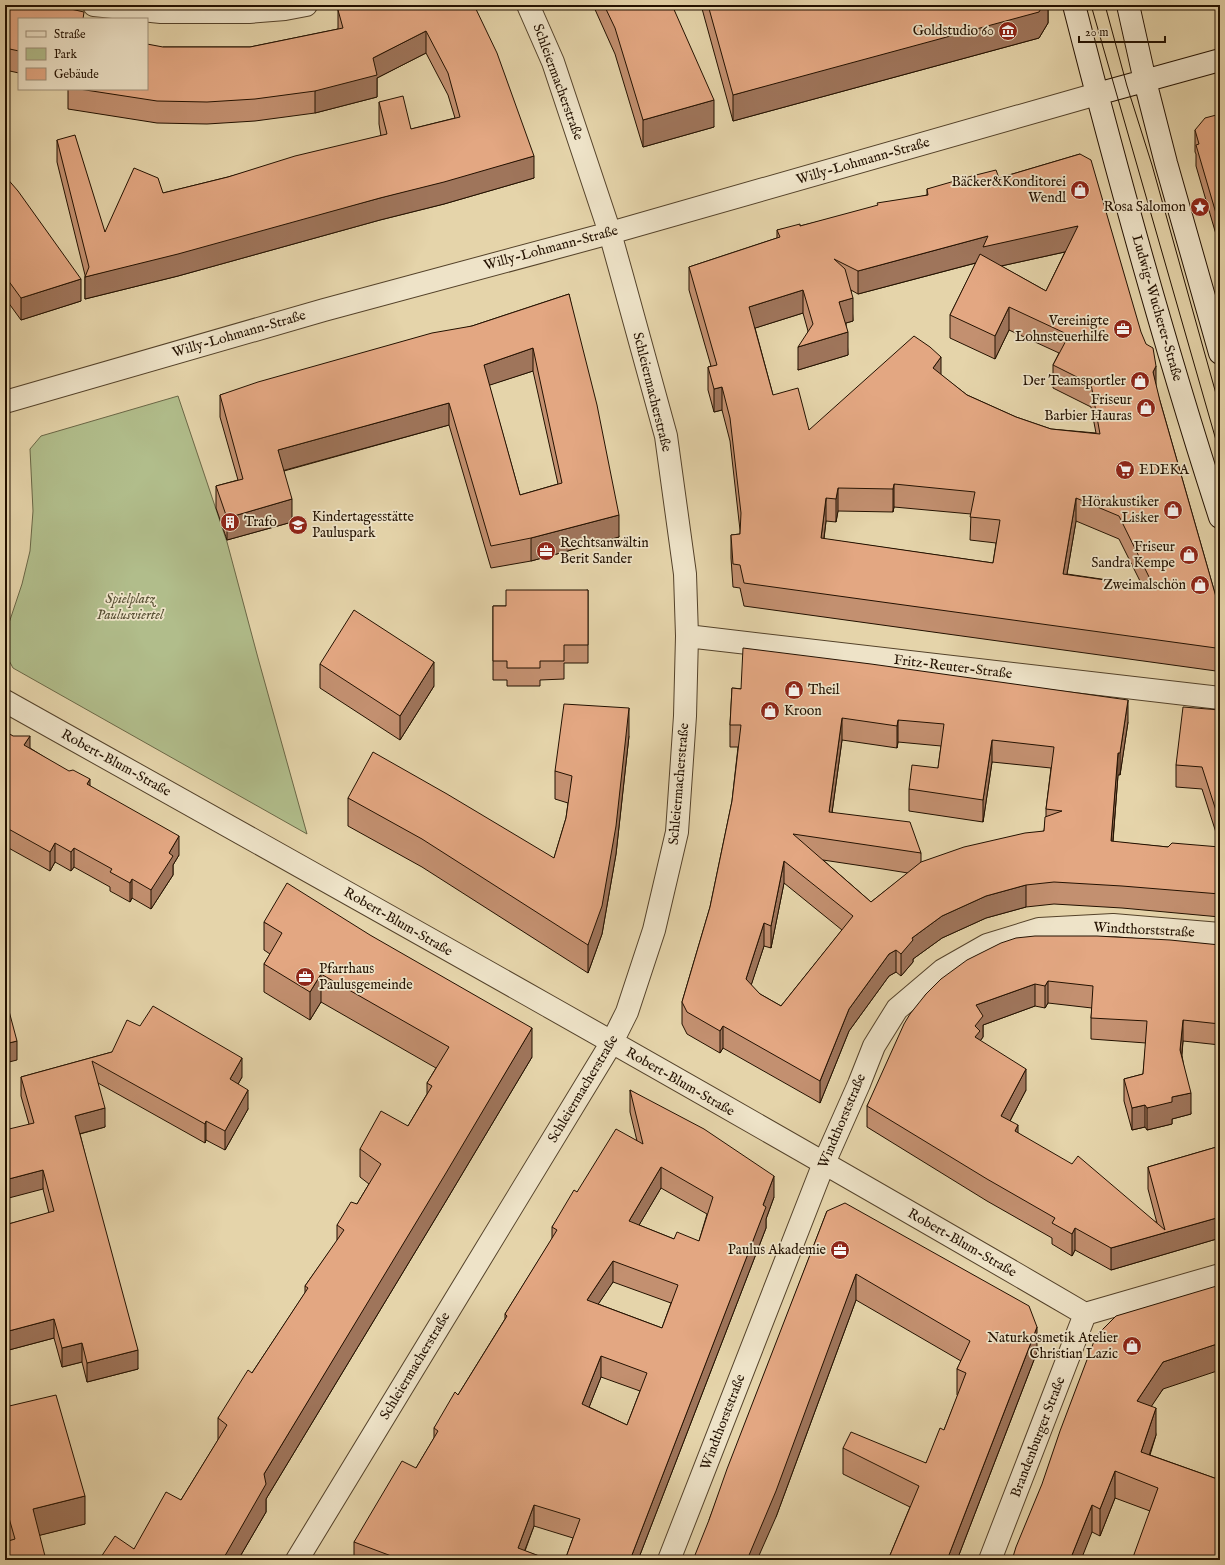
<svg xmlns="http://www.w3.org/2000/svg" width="1225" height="1565" font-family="'IM FELL English',serif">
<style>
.green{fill:#b1bd8b;stroke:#6a6746}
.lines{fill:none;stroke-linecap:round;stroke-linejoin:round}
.street-casing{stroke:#54422a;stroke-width:24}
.secondary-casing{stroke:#231100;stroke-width:24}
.street{stroke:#eee3c8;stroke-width:22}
.secondary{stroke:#eee3c8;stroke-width:22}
.tram{stroke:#231100;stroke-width:1}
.wall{fill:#c39070;stroke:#231100;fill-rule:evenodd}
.shaded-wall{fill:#9f755b;stroke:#231100}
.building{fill:#e3a782;stroke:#231100;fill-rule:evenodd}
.labels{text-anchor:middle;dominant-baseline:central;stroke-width:3.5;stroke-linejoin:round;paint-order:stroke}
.poi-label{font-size:14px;fill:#231100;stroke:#eee3c8;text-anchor:end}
.street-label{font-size:14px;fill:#231100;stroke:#eee3c8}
.park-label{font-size:14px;font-style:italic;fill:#554d31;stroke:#eee3c8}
</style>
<rect width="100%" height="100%" fill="#e5d4aa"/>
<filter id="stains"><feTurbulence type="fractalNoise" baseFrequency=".005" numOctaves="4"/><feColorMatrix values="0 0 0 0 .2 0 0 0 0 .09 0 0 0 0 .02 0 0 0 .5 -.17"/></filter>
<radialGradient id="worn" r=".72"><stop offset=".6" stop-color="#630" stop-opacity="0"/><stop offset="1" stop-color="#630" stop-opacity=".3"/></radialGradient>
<path class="green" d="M178,396L227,542L258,658L307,834L13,668L5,653V635L22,584L30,551L33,511L30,449L41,436Z"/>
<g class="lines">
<g class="street-casing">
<path id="street" d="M94,5L161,12H249L285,9L306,5
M5,402L324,310L610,233L1097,94
M687,636L1220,698
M5,701C366,903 727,1105 1085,1314L1220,1275
M297,1560L612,1042L627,1012L654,930L677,832L685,716L687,636L685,574L666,436L622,276L610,233L553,62L528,5
M669,1560L824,1163L859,1084L874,1046L897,1009L943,970L987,945L1039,929L1113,925L1220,934
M990,1560L1085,1314"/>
</g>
<g class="secondary-casing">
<path id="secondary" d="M1074,5C1118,177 1165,348 1220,517
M1128,5L1145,81L1166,163L1220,353
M1097,94L1220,60"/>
</g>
<use href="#street" class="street"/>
<use href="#secondary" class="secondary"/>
<path class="tram" d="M1091,5L1220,454
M1105,5L1127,86L1152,165L1220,408"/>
</g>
<path class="wall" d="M5,5L84,19H19V73L5,70Z
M474,5L534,178L444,204L380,220L178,276L85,299V275L57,162V140L105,232L163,193L228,177L381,136L379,124V102L411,129L455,118L448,95L426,53L377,78V97L315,113L255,121L207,124L157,123L68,109V89H147L163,47H250L338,29V10Z
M593,5H672L714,127L643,147L615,54Z
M701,5H1048V23L1039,38L733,121Z
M1220,114V248L1196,166V154L1195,152V130Z
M1080,154L1156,388L1160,401L1220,611L1216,671L744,606L740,588L733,587L731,558V535L740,534V530L730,441L722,410L714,412L708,390V367L711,366L689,290V267L777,238V230L800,226L927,195V189L999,178ZM1065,252L1046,291L1001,266ZM976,263L950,315V338L995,359L1009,330L1059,353L1053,365V388L1091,407L1096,433L1051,429L1016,417L967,395L941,375L809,430L773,395L755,328L803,313L808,331L798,370L848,355L846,323L853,321L851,290L858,294ZM894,507L971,514L970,540L996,543L993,563L824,539L826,521L836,522L838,511L893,512ZM1076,521L1119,539L1142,585L1067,574Z
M5,176L81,301L21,320L5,298Z
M569,294L619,537L531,561L491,568L449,425L284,471L292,522L227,540L216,508V486L238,480L220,417V395L472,326ZM533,371L558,484L520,495L489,385Z
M588,590V663H564V679L540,680V686H507V680H493V606H506Z
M320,664L434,686L400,740L320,688Z
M732,688L1128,722L1120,775H1118L1113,842L1168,847H1220V917L1122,908L1054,904L1026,907L986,918L942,938L913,959V962L901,976L896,972L889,976L849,1031L820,1103L723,1048L720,1053L687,1034L682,1024V1002L710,907L732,801L738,747H730V725ZM842,740L897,748L898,742L941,746L938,768L909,789V811L983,822L992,762L1051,768L1046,809V817L1044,831L921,863V853L832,813ZM823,860L883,869L908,873L871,902ZM784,883L842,930L781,1006L760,994L751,985L764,946L771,948Z
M1220,710V845L1202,789L1176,787V765Z
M5,731L30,748L90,786L179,855L173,865V875L151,909L132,898L130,902L110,891V887L74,867L71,871L55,862L50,871L5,846Z
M629,736L616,854L602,934L588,973L422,867L348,826V798L554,858L566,818L568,803L555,799V771Z
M264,922L532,1057L446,1201L266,1499V1512L238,1560H101V1557L134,1549L181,1500L218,1440V1418L252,1373L305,1293V1286L337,1241V1225L357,1204L369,1184L360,1177V1149L408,1126L427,1094V1083L436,1068L321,1002L310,1020L264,992V964L270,954L264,950Z
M1220,945V1045L1183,1041L1182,1055L1191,1114L1172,1119V1124L1147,1130L1145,1127L1132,1130L1124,1101V1079L1143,1074L1146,1043L1091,1039V1018L1092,1008L1048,1003L1045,1008L1035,1006L983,1025V1037L980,1041L1026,1090L1010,1121L1018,1133L1157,1223L1148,1189V1167L1220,1146V1238L1111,1270L1075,1250L1072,1256L1052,1244V1238L987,1201L867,1127V1106L926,994Z
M112,1052L242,1077L238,1084L248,1109L225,1150L206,1140L205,1143L98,1083L105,1127L80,1134L138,1369L87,1382L82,1362L62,1367L54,1338L5,1351V1225L49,1213L43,1189L29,1124L21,1096V1077Z
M630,1090L774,1197L766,1219V1228L638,1560H565L573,1538L534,1526L525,1551L550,1560H354V1542L416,1468L434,1438V1428L458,1395L505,1319V1314L552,1239V1227L577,1192L637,1141L630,1112ZM661,1188L707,1214L699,1241L674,1239L639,1225ZM613,1282L671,1303L662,1328L598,1304ZM601,1377L640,1391L627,1425L589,1407Z
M827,1211L1037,1352L957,1560H888L910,1507L843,1474V1448L926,1463L944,1430L958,1395H957V1369L961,1361L856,1300L776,1517L709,1520Z
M1163,1389L1151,1406L1156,1435L1150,1455L1220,1480L1150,1511L1115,1498L1100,1536L1092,1532L1012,1560Z
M5,1407L85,1524L40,1535L8,1541L5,1532Z"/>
<path class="shaded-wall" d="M1043,5H1048V23L1039,38L733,121V95Z
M426,31V53L377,78V97L315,113V91L373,58Z
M714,100V127L643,147V120Z
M534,156V178L444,204L380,220L178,276L85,299V277L380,198Z
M1078,226V249L983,270V261L858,294V271L988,236Z
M81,279V301L21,320V298Z
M803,290V313L749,330V307Z
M853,298V321L839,325V302Z
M1009,307V330L995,359V336Z
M848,332V355L798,370V347Z
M533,348V371L484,387V365Z
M941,357V380L933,368Z
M1156,366V389L1153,372Z
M722,387V410L714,412V389Z
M449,403V425L278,472V450Z
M894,484V507L893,512V489Z
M838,488V511L836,522V499Z
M826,498V521L821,561V538Z
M1076,498V521L1063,597V574Z
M292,499V522L227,540V518Z
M619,515V537L531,561V538Z
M1220,644V667L1216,671V648Z
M434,662V686L400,740V716Z
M1128,700V722L1120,775V753Z
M629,708V736L616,854L602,934L588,973V945Z
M842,718V740L829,834V812Z
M898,720V742L897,748V726Z
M30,736V755L24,745Z
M992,740V762L983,822V800Z
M1118,753V775L1111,864V841Z
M90,779V798L87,784Z
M179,836V855L173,865V875L151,909V890L169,853Z
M55,843V862L50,871V852Z
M74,848V867L71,871V852Z
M784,861V883L771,948V926Z
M132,879V898L130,902V883Z
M1026,885V907L986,918L942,938L913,959V962L901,976V954L912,938L942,916L986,896Z
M764,923V946L746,1001V979Z
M896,950V972L889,976L849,1031L820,1103V1081L849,1009L889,954Z
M321,974V1002L310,1020V992Z
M1048,981V1003L1045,1008V986Z
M1035,984V1006L983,1025V1037L980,1041L975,1059V1026L976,1005Z
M1183,1020V1041L1180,1071V1050Z
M723,1026V1048L720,1053V1031Z
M532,1028V1057L446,1201L266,1499V1512L238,1560H221L264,1474Z
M17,1041V1060L5,1063V1044Z
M242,1058V1077L230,1098V1079Z
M1026,1069V1090L1001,1138V1116Z
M248,1090V1109L225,1150V1131Z
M1191,1093V1114L1172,1119V1124L1147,1130V1108L1172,1097Z
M1145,1105V1127L1132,1130V1108Z
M105,1108V1127L75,1135V1116Z
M206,1121V1140L205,1143V1124Z
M1018,1125V1147L1015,1131Z
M661,1167V1188L629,1242V1221Z
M43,1170V1189L5,1199V1180Z
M774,1176V1197L766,1219V1228L638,1560H630L763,1214V1205Z
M1220,1217V1238L1111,1270V1248Z
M1075,1228V1250L1072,1256V1234Z
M613,1261V1282L587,1321V1300Z
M856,1274V1300L776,1517L757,1560H747Z
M54,1319V1338L5,1351V1332Z
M1037,1327V1352L957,1560H947Z
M82,1343V1362L62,1367V1348Z
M1220,1343V1370L1163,1389L1137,1428V1401L1163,1362Z
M138,1350V1369L87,1382V1363Z
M601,1356V1377L582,1425V1404Z
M1156,1408V1435L1141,1479V1452Z
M1115,1471V1498L1100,1536V1509Z
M85,1496V1524L33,1537V1509Z
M534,1505V1526L521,1560L518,1548Z
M1092,1505V1532L1081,1560H1070Z"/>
<path class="building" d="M5,5H53L84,12L83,19H19V51L5,48Z
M348,5H474L497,53L534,156L444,182L380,198L178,254L85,277L89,267L57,140L75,135L105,232L134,168L158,178L163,193L228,177L295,156L387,134L379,102L403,96L411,129L460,117L448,73L426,31L373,58L377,75L315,91L255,99L207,102L157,101L79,89H147V44L163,47H250L343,28L338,10Z
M604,5H672L714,100L643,120L615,28Z
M708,5H1043L1039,12L733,95Z
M1220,114V227L1196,145L1199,144L1195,130L1205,118Z
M1080,154L1091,160L1141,332L1146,344L1153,348L1156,366L1153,372L1160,401L1220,611V644L1216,648L744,583L740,565L733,564L731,535L740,534L741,513L730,418L722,387L714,389L708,367L717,365L689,267L780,237L777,230L800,224V226L878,205L877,203L928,195L927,189L972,176L996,170L999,178ZM1078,226L1046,291L980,254L950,315L995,336L1009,307L1069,335L1053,365L1091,384L1100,434L1051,429L1016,417L967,395L933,368L941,357L930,347L914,336L809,430L798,388L773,395L749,307L803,290L813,324L798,347L848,332L839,302L853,298L845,269L834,259L858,271L988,236L983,247ZM894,484L975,492L970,517L1000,520L993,563L821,538L826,498L836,499L838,488L893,489ZM1076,498L1119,516L1154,587L1063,574Z
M5,176L18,191L81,279L21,298L5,276Z
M569,294L597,405L619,515L531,538L491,546L449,403L278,450L292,499L227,518L216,486L243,479L220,395L258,382L432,333L472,326ZM533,348L562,483L520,495L484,365Z
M506,590H588V645H564V661H540V668H507V661H493V606H506Z
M354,610L434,662L400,716L320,664Z
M743,648L871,664L1128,700L1120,753H1118L1111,841L1168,847L1172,843L1220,847V894L1122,886L1054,882L1026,885L986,896L942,916L912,938L913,940L901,954L896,950L889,954L849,1009L820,1081L723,1026L720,1031L687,1012L682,1002L710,907L732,801L741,725H730L732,688L741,689ZM842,718L897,726L898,720L944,724L938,768L912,765L909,789L983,800L992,740L1054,747L1046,809L1062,811L1045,817L1044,831L1025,833L964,847L921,862L871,902L793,834L921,853L910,822L829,812ZM784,861L853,916L781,1006L760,994L746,979L764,923L771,926Z
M564,704L629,708L616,826L602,906L588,945L422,839L348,798L373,752L447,794L554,858L566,818L572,776L555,771Z
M1183,707L1220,710V823L1202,767L1176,765Z
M5,731L13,736H30L24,745L69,771L73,770L90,779L87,784L179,836L169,853L173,856L151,890L132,879L130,883L110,872L112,869L74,848L71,852L55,843L50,852L5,827Z
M287,883L370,935L532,1028L446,1173L264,1474L266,1484L226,1554L221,1560H106L101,1557L115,1536L134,1549L166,1492L181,1500L227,1425L218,1418L248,1370L252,1373L308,1288L305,1286L344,1230L337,1225L351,1202L357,1204L381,1164L360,1149L381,1111L408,1126L432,1086L427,1083L449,1047L321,974L310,992L264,964L282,933L264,922Z
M1035,936H1097L1170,940L1220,945V1024L1183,1020L1180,1050L1191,1093L1172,1097V1102L1147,1108L1145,1105L1132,1108L1124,1079L1143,1074L1147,1021L1091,1018L1093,986L1048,981L1045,986L1035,984L976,1005L983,1016L975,1026L980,1031L975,1037L1026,1069L1001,1116L1018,1125L1015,1131L1072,1164L1078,1156L1165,1230L1148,1167L1220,1146V1217L1111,1248L1075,1228L1072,1234L1052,1223L1055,1218L987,1179L867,1106L904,1024L910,1014L926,994L941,979L967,960L1001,943L1016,938Z
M153,1006L242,1058L230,1079L248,1090L225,1131L206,1121L205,1124L92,1061L105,1108L75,1116L138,1350L87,1363L82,1343L62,1348L54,1319L5,1332V1225L54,1211L43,1170L5,1180V1130L34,1123L21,1077L112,1052L127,1020L140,1026Z
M9,1011L17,1041L5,1044V1012Z
M630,1090L704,1129L774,1176L763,1205L766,1207L630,1560L625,1558L624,1560H565L580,1519L534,1505L518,1548L550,1560H402L354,1542L402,1461L416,1468L438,1431L434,1428L455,1392L458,1395L507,1316L505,1314L557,1230L552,1227L574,1190L577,1192L616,1129L643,1144ZM661,1167L713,1197L699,1241L677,1232L674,1239L629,1221ZM613,1261L678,1285L662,1328L587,1300ZM601,1356L647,1373L627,1425L582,1404Z
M845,1203L1029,1306L1037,1327L947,1560H888L919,1486L843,1448L851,1432L926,1463L940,1428L944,1430L966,1373L957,1369L970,1341L856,1274L776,1491L747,1560H693L709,1520L727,1469L827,1211Z
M1220,1285V1343L1163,1362L1137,1401L1156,1408L1141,1452L1220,1480V1560H1132L1158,1488L1115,1471L1100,1509L1092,1505L1070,1560H1012L1016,1547L1042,1484L1060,1431L1096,1336L1116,1316Z
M56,1395L85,1496L33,1509L46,1560H5V1542L15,1539L5,1504V1407Z"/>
<defs>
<g id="museum-disc" transform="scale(1)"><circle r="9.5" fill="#8f2418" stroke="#eee3c8"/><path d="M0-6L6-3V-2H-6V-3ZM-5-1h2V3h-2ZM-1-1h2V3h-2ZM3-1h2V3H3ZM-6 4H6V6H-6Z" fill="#fff"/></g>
<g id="shop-disc" transform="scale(1)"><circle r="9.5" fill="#8f2418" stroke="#eee3c8"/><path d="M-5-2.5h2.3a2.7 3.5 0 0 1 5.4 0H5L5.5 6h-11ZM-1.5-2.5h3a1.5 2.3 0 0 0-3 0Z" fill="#fff"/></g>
<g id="sight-disc" transform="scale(1)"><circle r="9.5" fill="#8f2418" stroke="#eee3c8"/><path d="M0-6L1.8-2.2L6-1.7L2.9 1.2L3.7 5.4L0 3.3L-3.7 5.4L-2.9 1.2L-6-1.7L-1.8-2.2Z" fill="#fff"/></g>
<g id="office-disc" transform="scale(1)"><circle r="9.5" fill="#8f2418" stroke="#eee3c8"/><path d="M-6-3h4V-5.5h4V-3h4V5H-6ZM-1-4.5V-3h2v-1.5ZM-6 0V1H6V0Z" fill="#fff"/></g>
<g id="supermarket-disc" transform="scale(1)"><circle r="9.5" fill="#8f2418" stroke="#eee3c8"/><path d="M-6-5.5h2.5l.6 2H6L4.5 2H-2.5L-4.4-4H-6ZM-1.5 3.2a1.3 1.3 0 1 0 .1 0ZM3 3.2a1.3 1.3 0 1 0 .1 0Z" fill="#fff"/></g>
<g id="building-disc" transform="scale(1)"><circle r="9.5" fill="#8f2418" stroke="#eee3c8"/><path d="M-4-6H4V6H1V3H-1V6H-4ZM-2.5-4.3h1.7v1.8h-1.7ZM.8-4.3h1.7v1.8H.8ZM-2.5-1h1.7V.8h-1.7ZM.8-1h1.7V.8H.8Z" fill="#fff"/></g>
<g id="school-disc" transform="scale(1)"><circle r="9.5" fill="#8f2418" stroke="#eee3c8"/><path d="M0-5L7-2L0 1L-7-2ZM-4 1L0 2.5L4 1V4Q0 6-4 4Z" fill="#fff"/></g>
</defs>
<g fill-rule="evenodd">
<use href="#museum-disc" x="1008" y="31"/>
<use href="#shop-disc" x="1080" y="190"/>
<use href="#sight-disc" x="1200" y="207"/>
<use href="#office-disc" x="1123" y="329"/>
<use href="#shop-disc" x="1140" y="381"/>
<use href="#shop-disc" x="1146" y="408"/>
<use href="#supermarket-disc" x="1125" y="470"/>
<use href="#shop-disc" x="1173" y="510"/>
<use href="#building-disc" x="230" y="522"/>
<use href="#school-disc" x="298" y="525"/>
<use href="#office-disc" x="546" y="551"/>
<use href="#shop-disc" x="1189" y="555"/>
<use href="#shop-disc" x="1200" y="585"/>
<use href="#shop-disc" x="794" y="690"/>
<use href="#shop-disc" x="770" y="711"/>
<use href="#office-disc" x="305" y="977"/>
<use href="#office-disc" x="840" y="1250"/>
<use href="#shop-disc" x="1132" y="1346"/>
</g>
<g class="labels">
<g class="poi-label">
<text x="994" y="31">Goldstudio 60</text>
<text x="1066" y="182">Bäcker&amp;Konditorei<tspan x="1066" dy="16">Wendl</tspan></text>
<text x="1186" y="207">Rosa Salomon</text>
<text x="1109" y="321">Vereinigte<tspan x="1109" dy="16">Lohnsteuerhilfe</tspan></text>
<text x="1126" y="381">Der Teamsportler</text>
<text x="1132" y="400">Friseur<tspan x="1132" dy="16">Barbier Hauras</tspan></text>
<text x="1139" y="470" text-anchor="start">EDEKA</text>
<text x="1159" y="502">Hörakustiker<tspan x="1159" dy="16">Lisker</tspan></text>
<text x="312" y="517" text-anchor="start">Kindertagesstätte<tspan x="312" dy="16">Pauluspark</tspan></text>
<text x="244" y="522" text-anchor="start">Trafo</text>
<text x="560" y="543" text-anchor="start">Rechtsanwältin<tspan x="560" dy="16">Berit Sander</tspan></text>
<text x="1175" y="547">Friseur<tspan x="1175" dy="16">Sandra Kempe</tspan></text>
<text x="1186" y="585">Zweimalschön</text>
<text x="808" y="690" text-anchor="start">Theil</text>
<text x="784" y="711" text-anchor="start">Kroon</text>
<text x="319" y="969" text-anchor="start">Pfarrhaus<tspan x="319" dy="16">Paulusgemeinde</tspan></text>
<text x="826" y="1250">Paulus Akademie</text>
<text x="1118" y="1338">Naturkosmetik Atelier<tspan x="1118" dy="16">Christian Lazic</tspan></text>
</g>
<g class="street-label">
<text transform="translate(558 82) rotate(70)">Schleiermacherstraße</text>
<text transform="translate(863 161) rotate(-16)">Willy-Lohmann-Straße</text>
<text transform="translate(551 248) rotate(-15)">Willy-Lohmann-Straße</text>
<text transform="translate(1157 308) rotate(74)">Ludwig-Wucherer-Straße</text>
<text transform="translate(239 334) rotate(-16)">Willy-Lohmann-Straße</text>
<text transform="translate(652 392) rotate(76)">Schleiermacherstraße</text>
<text transform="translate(953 667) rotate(7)">Fritz-Reuter-Straße</text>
<text transform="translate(116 763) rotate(29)">Robert-Blum-Straße</text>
<text transform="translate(679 784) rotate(-85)">Schleiermacherstraße</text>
<text transform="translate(398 922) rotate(30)">Robert-Blum-Straße</text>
<text transform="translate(1144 930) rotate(3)">Windthorststraße</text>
<text transform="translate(680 1082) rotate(30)">Robert-Blum-Straße</text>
<text transform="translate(583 1089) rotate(-59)">Schleiermacherstraße</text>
<text transform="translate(842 1121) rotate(-67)">Windthorststraße</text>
<text transform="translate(962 1243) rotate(30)">Robert-Blum-Straße</text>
<text transform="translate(415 1366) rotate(-59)">Schleiermacherstraße</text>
<text transform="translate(723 1422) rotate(-69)">Windthorststraße</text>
<text transform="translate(1038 1437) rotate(-69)">Brandenburger Straße</text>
</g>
<g class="park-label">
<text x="130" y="599">Spielplatz<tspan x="130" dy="16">Paulusviertel</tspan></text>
</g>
</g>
<rect width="1225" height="1565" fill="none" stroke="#e5d4aa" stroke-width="20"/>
<rect x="6" y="6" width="1213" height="1553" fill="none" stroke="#231100" stroke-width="2"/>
<rect x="10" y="10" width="1205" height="1545" fill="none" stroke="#231100"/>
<rect x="18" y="18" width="130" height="72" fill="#eee3c8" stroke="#9d8f78"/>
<rect x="26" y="31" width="20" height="6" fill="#eee3c8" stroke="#9d8f78"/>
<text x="54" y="38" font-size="12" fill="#231100">Straße</text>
<rect x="26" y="48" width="20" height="12" fill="#b1bd8b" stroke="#9d8f78"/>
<text x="54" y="58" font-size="12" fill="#231100">Park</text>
<rect x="26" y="68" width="20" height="12" fill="#e3a782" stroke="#9d8f78"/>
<text x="54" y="78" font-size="12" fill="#231100">Gebäude</text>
<path d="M1079 36v6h86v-6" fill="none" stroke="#231100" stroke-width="2"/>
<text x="1085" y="36" font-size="12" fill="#231100" stroke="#eee3c8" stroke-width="3" paint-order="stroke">20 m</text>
<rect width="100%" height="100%" filter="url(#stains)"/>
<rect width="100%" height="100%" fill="url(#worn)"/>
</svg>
